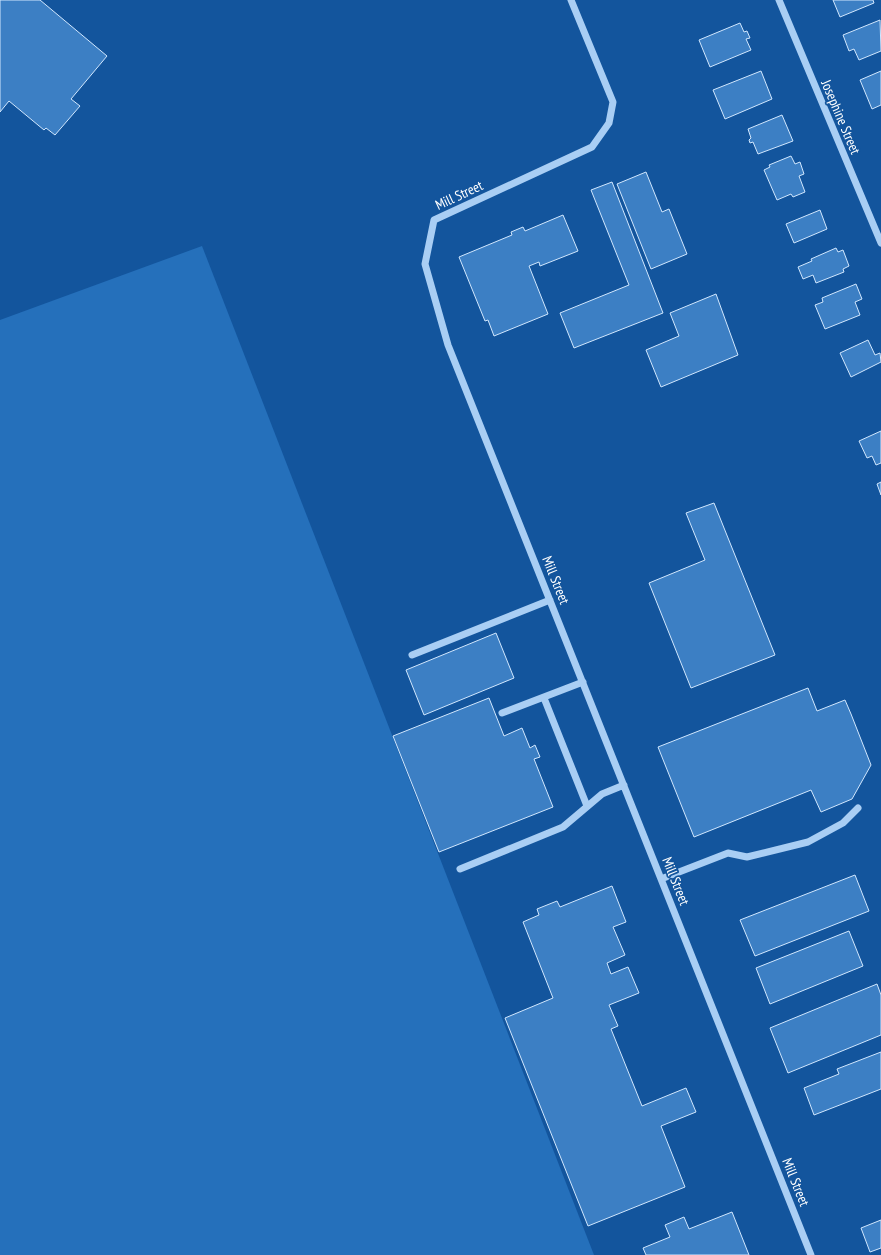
<svg xmlns="http://www.w3.org/2000/svg" width="881" height="1255" font-family="'PT Sans Narrow',sans-serif">
<style>
.green{fill:#2570bb}
.building{fill:#3c7fc4;stroke:#d1e7fe}
.lines{fill:none;stroke-linecap:round;stroke-linejoin:round}
.minor{stroke:#a9cef4;stroke-width:7}
.labels{text-anchor:middle;dominant-baseline:central;stroke-width:3.5;stroke-linejoin:round;paint-order:stroke}
.street-label{font-size:14px;fill:#fff;stroke:#13559d}
</style>
<rect width="100%" height="100%" fill="#13559d"/>
<path class="green" d="M202,246L594,1255H0V320Z"/>
<path class="building" d="M0,0H40L107,56L71,99L80,106L55,135L46,128L44,130L9,101L0,112Z
M833,0H873L874,3L840,17Z
M880,20L881,51L859,60L854,49L849,51L843,35Z
M740,23L744,32L747,31L750,38L746,39L751,50L710,67L699,40Z
M761,71L772,99L725,119L713,90Z
M881,71V105L872,109L860,80Z
M782,115L793,141L758,154L753,142L750,143L749,140L751,138L748,129Z
M791,156L795,164L800,162L804,174L799,176L805,192L793,197L791,194L777,200L764,170L770,167L769,165Z
M646,172L662,212L669,209L687,254L651,269L617,184Z
M612,182L663,313L574,348L560,313L629,285L591,190Z
M820,210L827,229L794,243L786,224Z
M563,215L578,251L540,266L539,262L529,266L548,314L494,336L488,320L485,321L459,257L512,235L511,232L523,227L525,231Z
M836,248L838,252L843,250L849,266L843,269L844,272L816,283L813,275L803,279L798,267L812,261L811,259Z
M856,284L862,299L855,302L860,315L825,329L815,305L823,302L822,298Z
M716,294L738,355L661,387L646,350L679,336L670,313Z
M868,340L875,355L880,353L881,362L851,377L840,353Z
M881,431V463L876,465L872,456L867,458L859,441Z
M881,482V495L877,484Z
M714,503L775,655L691,688L649,583L705,560L686,513Z
M496,633L514,678L424,715L406,670Z
M808,688L817,711L845,700L851,714L871,765L852,799L821,812L811,790L694,837L658,747Z
M489,698L504,736L522,728L530,748L535,745L540,757L534,759L553,807L439,852L393,736Z
M855,875L869,911L755,956L740,920Z
M612,886L626,922L613,927L625,955L607,963L611,974L628,967L639,993L609,1005L618,1026L611,1029L642,1106L686,1088L696,1112L661,1126L685,1187L588,1226L505,1018L553,998L523,922L539,915L537,909L557,901L560,907Z
M849,931L863,966L770,1004L756,968Z
M877,984L881,995V1035L788,1073L770,1028Z
M881,1052V1089L814,1115L804,1088L839,1074L837,1069Z
M732,1212L749,1255H646L643,1248L670,1237L665,1225L684,1217L689,1229Z
M881,1220V1248L870,1252L861,1228Z"/>
<g class="lines">
<path class="minor" d="M571,0L613,102L609,123L592,147L434,220L425,264L448,345L811,1255
M779,0L881,243
M412,655L550,600
M544,698L587,806
M502,713L583,682
M460,869L563,827L602,794L624,785
M661,879L728,853L747,857L808,842L843,823L858,808"/>
</g>
<g class="labels">
<g class="street-label">
<text transform="translate(841 117) rotate(67)">Josephine Street</text>
<text transform="translate(459 195) rotate(-25)">Mill Street</text>
<text transform="translate(556 580) rotate(68)">Mill Street</text>
<text transform="translate(676 881) rotate(68)">Mill Street</text>
<text transform="translate(796 1182) rotate(68)">Mill Street</text>
</g>
</g>
</svg>
